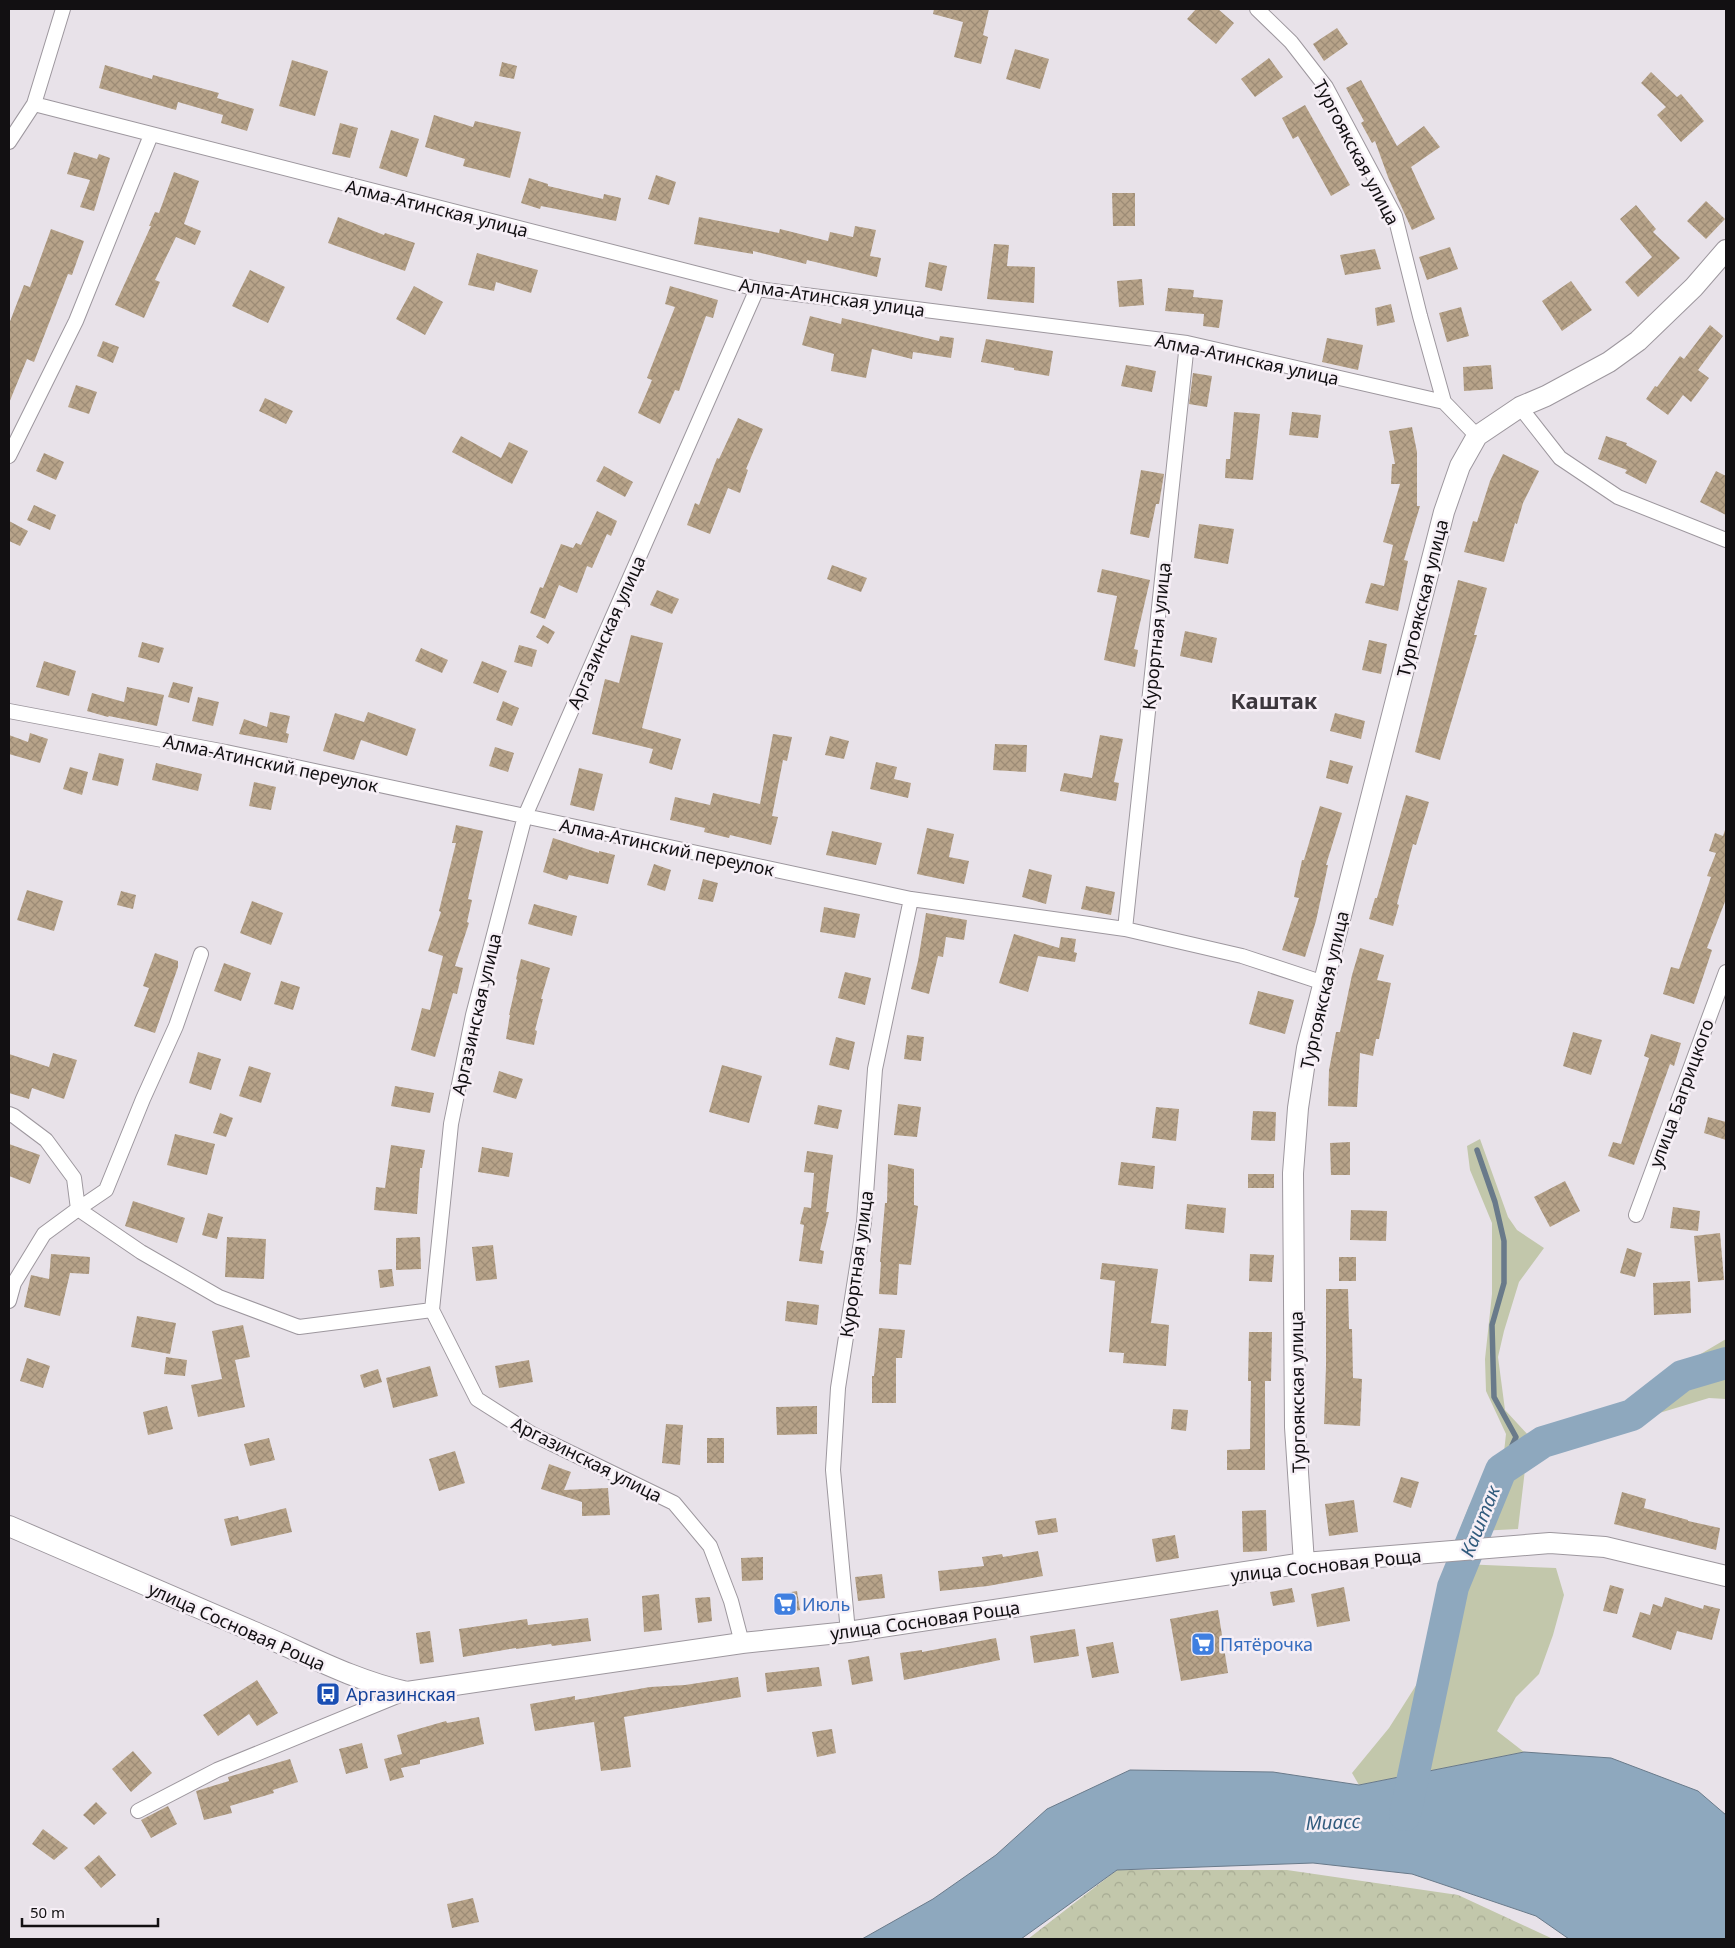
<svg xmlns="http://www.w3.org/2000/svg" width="1735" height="1948" font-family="'Noto Sans',sans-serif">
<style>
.green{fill:#c2c7ab}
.forest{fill:url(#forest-crowns)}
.water{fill:#8ea8be;stroke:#697a8a}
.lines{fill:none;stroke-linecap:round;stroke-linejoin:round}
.stream{stroke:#697a8a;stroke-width:5.5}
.river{stroke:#8ea8be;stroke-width:32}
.building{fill:url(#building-cross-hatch)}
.street-casing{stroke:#9d979e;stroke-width:16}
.secondary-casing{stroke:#9d979e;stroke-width:22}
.street{stroke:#fff;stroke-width:14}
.secondary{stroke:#fff;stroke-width:20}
.labels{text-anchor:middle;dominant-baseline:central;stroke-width:5;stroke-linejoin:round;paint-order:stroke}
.street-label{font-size:18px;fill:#121012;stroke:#f6eff6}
.shop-label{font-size:18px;fill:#366cbe;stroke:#f6eff6;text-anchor:start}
.transit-label{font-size:18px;fill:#164399;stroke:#f6eff6;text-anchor:start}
.water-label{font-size:19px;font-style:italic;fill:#315b7d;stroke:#f6eff6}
.district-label{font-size:22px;font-weight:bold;fill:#3c373d;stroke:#f6eff6}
</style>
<defs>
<pattern id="forest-crowns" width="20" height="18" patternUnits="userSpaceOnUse" patternTransform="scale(1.25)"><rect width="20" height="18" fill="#c2c7ab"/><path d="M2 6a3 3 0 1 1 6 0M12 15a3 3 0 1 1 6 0" fill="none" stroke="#a6aa92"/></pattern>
<pattern id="building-cross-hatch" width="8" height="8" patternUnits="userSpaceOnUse" patternTransform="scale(1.25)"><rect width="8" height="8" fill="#b7a389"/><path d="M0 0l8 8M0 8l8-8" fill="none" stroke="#9c8b75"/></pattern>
</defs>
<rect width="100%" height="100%" fill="#e8e2e9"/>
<path class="green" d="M1480,1139L1508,1217L1517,1230L1544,1248L1519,1282L1504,1331L1498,1357L1505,1410L1529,1436L1549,1428L1612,1410L1654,1387L1682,1365L1726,1339V1399L1709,1398L1603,1430L1526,1461L1518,1529L1459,1532L1469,1506L1504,1452L1506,1434L1486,1391L1485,1359L1492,1294V1223L1470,1170L1467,1146Z
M1462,1564L1556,1568L1564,1595L1553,1635L1539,1674L1516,1697L1497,1731L1524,1752L1359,1785L1352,1773L1389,1728L1434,1657L1448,1579Z"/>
<path class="forest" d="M1117,1870H1287L1458,1895L1553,1939H1028Z"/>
<path class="water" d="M1524,1752L1611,1758L1698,1791L1726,1815V1939H1569L1536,1916L1412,1874L1313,1863L1117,1870L1021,1939H862L933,1899L996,1855L1047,1809L1130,1770L1273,1772L1359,1785Z"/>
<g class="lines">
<path class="stream" d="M1477,1150L1495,1202L1504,1241V1283L1492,1325L1494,1397L1516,1437L1501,1470"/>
<path class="river" d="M1405,1815L1453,1587L1501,1470L1543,1442L1632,1415L1682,1376L1726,1363"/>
</g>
<path class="building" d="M934,9H989L983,35L988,37L981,64L954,57L963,22L933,14Z
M1196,9H1218L1234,23L1216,44L1187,19Z
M1337,28L1348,44L1324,61L1313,44Z
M1015,49L1049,59L1040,89L1006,79Z
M1269,58L1283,77L1255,97L1241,79Z
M292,60L328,71L315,116L279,106Z
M502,62L517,66L514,79L499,76Z
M105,65L152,79L153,75L219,93L217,98L254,109L247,131L221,123L223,115L178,102L176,110L99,88Z
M1651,72L1677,97L1681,94L1704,121L1681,142L1657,115L1666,107L1641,83Z
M1361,80L1397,146L1424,126L1440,147L1411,167L1435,219L1412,230L1388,177L1375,141L1372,143L1361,123L1364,121L1346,88Z
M1305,105L1350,185L1331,196L1298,136L1293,139L1282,118Z
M434,115L473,127L475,121L521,132L510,178L463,166L465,159L425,147Z
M340,123L358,128L350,158L332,154Z
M391,130L419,139L407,177L379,168Z
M74,152L97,159L99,154L110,158L94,211L80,207L90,180L67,174Z
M174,172L199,181L184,224L201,231L195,245L176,237L155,280L160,282L144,318L115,305L151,226H149L155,212L159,213Z
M656,175L676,182L669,205L648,199Z
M529,178L548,184V186L603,199L604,194L621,198L616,221L541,206L540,209L521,203Z
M1112,193H1135V226H1113Z
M1706,201L1725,219L1706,239L1687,221Z
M1636,205L1656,229L1653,232L1680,258L1638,297L1625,282L1652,257L1620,219Z
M338,217L384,235L385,233L415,243L405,271L328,243Z
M699,217L779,233L780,229L828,241L830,232L853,237L855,226L876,230L870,256L881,258L877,277L807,260L806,264L753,251V254L694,244Z
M51,229L84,241L72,275L68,274L34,362L27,359L9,403V324L24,285L30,287Z
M994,244L1009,245L1007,266L1035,267L1034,303L987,299Z
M1450,247L1458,269L1427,280L1419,257Z
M1375,249L1381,269L1345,275L1340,255Z
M477,253L538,270L531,293L496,282L494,291L468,285Z
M929,262L947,266L942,291L925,287Z
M250,270L285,287L268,323L232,306Z
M1142,279L1144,305L1119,307L1117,281Z
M1571,281L1592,310L1562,331L1542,301Z
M414,286L443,302L425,335L396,319Z
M670,286L718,300L713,318L706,316L679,391L675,390L660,424L638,413L652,380L647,378L675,307L665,304Z
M1168,288L1194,290L1193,297L1223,300L1219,328L1203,326L1204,314L1165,311Z
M1391,304L1395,322L1377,326L1375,308Z
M1461,307L1469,336L1447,342L1439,313Z
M810,316L841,324L842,318L939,341L940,336L954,338L951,358L913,352L912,359L872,349L866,378L831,371L834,354L802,345Z
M1710,325L1723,336L1698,370L1709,378L1691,402L1683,395L1668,415L1646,399L1655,386L1657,387L1680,356L1684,359Z
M1327,338L1363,345L1358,370L1322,362Z
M986,339L1053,351L1049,376L1014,370V368L981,362Z
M103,341L119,347L113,363L97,356Z
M1126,365L1156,371L1152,392L1121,386Z
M1491,365L1493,389L1464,391L1463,367Z
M1193,373L1212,376L1207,407L1189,404Z
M76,385L97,392L89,414L68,407Z
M265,398L293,411L286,424L259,411Z
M1234,412L1260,414L1253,480L1225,478L1226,459H1230Z
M1292,412L1321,415L1318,438L1289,435Z
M738,418L763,429L746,469L748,470L740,493L728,488L710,534L687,525L695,503L699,505L717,458L719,459Z
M1412,427L1417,452V506H1420L1404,560L1408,561L1398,611L1365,603L1371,583L1384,586L1393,545L1383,542L1400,484H1391L1392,464H1395L1389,431Z
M461,436L501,458L509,442L528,451L512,484L452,452Z
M1606,436L1627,443L1626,445L1657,461L1646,484L1625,473L1627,470L1598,459Z
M44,453L64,462L56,480L36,471Z
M1503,454L1539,471L1523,503L1517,524L1515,523L1504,562L1464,552L1473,521L1477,522L1490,481Z
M604,466L633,482L625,497L596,481Z
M1141,470L1164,474L1159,504H1156L1149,538L1130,534Z
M1716,471L1726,476V515L1700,502Z
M34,505L56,515L50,530L27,520Z
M597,511L617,521L611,536L607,534L592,568L587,566L577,593L559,585L545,619L530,613L540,587L543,588L561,544L573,548L576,543L581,545Z
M9,521L28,531L20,546L9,541Z
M1199,524L1234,529L1228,564L1194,558Z
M832,565L867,578L861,592L827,579Z
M1102,569L1150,580L1134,649L1138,650L1135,667L1104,660L1117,596L1097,592Z
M1458,580L1487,588L1474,635H1477L1440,760L1415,752Z
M657,590L679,599L672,614L650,605Z
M543,625L555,632L548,644L536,637Z
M1185,631L1217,638L1212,663L1180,656Z
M631,635L663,643L642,728L681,739L672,770L649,763L653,749L592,734L605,679L619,683Z
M1369,640L1387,644L1381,674L1362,670Z
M142,642L164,648L159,663L138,657Z
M519,645L537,650L532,667L514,662Z
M421,648L448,660L442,673L415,661Z
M44,661L76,671L69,696L36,687Z
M482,661L507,671L498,693L473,683Z
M173,682L193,687L189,703L168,697Z
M127,687L164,695L157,726L109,716L108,717L87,711L92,693L124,702Z
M198,697L219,702L213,726L192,721Z
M503,701L519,708L512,726L496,720Z
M270,712L290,716L286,733L289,734L287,743L239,734L244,719L267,727Z
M368,712L416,729L407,756L361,740L354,760L323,751L335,713L364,722Z
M1335,713L1365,721L1361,739L1330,731Z
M30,733L48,739L40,763L9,754V735L28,742Z
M773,734L792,737L787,761L783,760L772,816L778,817L771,845L730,835L729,838L704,832L705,828L670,820L675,797L710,805L713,793L760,804Z
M1100,735L1123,739L1114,782L1119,783L1116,801L1060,791L1064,773L1092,778Z
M830,736L849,741L844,759L825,755Z
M995,744L1027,745L1026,772L993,770Z
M495,747L514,753L508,772L489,766Z
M99,753L124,759L118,786L92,780Z
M1330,760L1353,766L1348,784L1326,778Z
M876,762L897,767L894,779L911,783L908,798L870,789Z
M156,763L202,774L198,791L152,780Z
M70,767L88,772L82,795L63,789Z
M579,768L603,774L594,811L570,805Z
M254,782L276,787L271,810L249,806Z
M1406,795L1429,802L1416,845L1413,844L1397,904L1399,905L1393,926L1369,919L1375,898H1377Z
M1320,806L1342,813L1326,865H1328L1316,921L1305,957L1282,950L1299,898L1294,897L1302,860H1304Z
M456,825L483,831L468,899L472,900L467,922L469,923L455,966L463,968L457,994L453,993L435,1057L411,1050L422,1008L430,1010L443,956L428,951L441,912L439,911L456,843H452Z
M927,828L954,834L949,857L969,861L964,884L917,874Z
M1725,830L1726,899L1707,948L1712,950L1694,1004L1663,994L1671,967L1679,969L1711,877L1707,876L1716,853L1709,851L1715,833L1723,836Z
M832,831L882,843L876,865L826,855Z
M553,838L599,853V851L615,855L608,884L569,875L567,880L543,872Z
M654,864L671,870L665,891L647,885Z
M1029,869L1052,875L1046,904L1022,897Z
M703,879L718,883L713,902L698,899Z
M1086,886L1115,892L1111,915L1081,909Z
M27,890L63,901L54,931L17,920Z
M121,891L136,895L133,909L117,905Z
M252,901L283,913L271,945L240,933Z
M534,904L577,916L572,936L528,924Z
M824,907L860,914L855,938L820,932Z
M926,913L967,920L964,940L946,937L943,957L938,956L929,994L911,989L918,961Z
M1014,934L1059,948L1061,937L1076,939L1074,952L1077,953L1075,962L1038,956L1028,992L999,983Z
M1360,948L1384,955L1377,980L1391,983L1379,1039H1376L1373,1056L1360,1053L1357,1107L1328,1106L1329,1070L1336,1032H1340L1352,975Z
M155,953L178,961V967L155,1033L134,1026L149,988L143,986Z
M521,959L550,968L541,999H543L535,1030L537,1031L534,1045L506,1039L510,1015H509L517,980L516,979Z
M224,963L251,973L241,1001L214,991Z
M845,972L871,978L865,1005L838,998Z
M281,981L300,987L293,1010L274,1004Z
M1258,991L1294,1000L1285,1034L1249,1024Z
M1573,1032L1602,1040L1591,1075L1563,1066Z
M1651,1034L1681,1043L1674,1066L1670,1064L1634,1165L1608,1156L1613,1142L1621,1144L1649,1058L1644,1056Z
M907,1035L924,1037L921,1061L904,1059Z
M836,1037L855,1042L849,1070L829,1065Z
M198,1052L221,1059L211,1090L189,1083Z
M53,1053L77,1060L64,1099L32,1088L29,1099L9,1093V1054L49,1067Z
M722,1065L762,1076L749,1123L709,1112Z
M249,1066L271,1073L261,1103L239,1096Z
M499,1071L523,1079L516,1099L493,1092Z
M395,1086L434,1093L430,1113L391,1106Z
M898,1104L921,1107L917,1137L894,1135Z
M818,1105L842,1110L838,1129L814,1124Z
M1156,1107L1179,1109L1176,1141L1152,1138Z
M1253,1111L1276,1112L1275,1141L1251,1140Z
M220,1113L233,1118L226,1137L213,1133Z
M1708,1117L1726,1122V1140L1704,1133Z
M175,1134L215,1144L207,1175L167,1165Z
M1350,1142V1175H1331L1330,1143Z
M9,1144L40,1155L30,1184L9,1176Z
M391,1145L425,1150L422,1168H420L417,1214L374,1210L376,1187L385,1188Z
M482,1147L513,1153L509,1177L478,1172Z
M807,1151L833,1155L826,1212H829L820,1250L824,1251L822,1264L799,1261L804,1225L800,1224L804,1207L811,1208L814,1173L804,1172Z
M1121,1162L1155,1166L1153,1189L1118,1185Z
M888,1164L914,1169V1205L918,1206L911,1265L899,1264L897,1295L879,1294L881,1262H880L885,1203H887Z
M1248,1174H1274V1188H1248Z
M1565,1181L1580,1211L1550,1227L1534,1197Z
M133,1201L185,1218L177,1243L125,1226Z
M1187,1204L1226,1208L1224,1233L1185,1229Z
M1673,1207L1700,1211L1698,1231L1670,1228Z
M1351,1210L1387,1211L1386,1241L1350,1240Z
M208,1213L223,1217L217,1239L202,1235Z
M1720,1233L1724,1280L1698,1282L1694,1236Z
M227,1237L266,1239L264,1279L225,1277Z
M420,1237L421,1269L396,1270V1238Z
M493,1245L497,1279L476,1281L472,1247Z
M1627,1248L1642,1253L1635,1277L1620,1273Z
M51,1254L90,1257L89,1274L70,1273L60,1316L24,1307L31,1275L49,1279Z
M1250,1254L1274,1255L1272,1282L1249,1281Z
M1339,1257H1356V1281H1339Z
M1102,1263L1158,1269L1151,1323L1169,1325L1166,1366L1123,1363L1124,1353L1109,1352L1115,1281L1100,1279Z
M392,1269L394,1286L380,1288L378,1270Z
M1690,1281L1691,1313L1654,1315L1653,1283Z
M1326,1289H1348L1349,1329H1352L1353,1378L1362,1379L1360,1426L1324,1424L1326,1366Z
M787,1301L819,1305L817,1325L785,1321Z
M137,1316L176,1323L170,1354L131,1347Z
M243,1325L250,1357L235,1360L245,1407L198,1417L191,1385L222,1379L212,1331Z
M879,1328L905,1330L902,1358H896V1403H872V1376H874Z
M1249,1332H1272L1271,1381H1265V1470H1227V1450L1250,1449L1251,1381H1248Z
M166,1357L187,1360L185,1376L164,1374Z
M27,1358L50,1366L43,1388L20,1381Z
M529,1360L533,1382L499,1388L495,1366Z
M430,1366L438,1396L393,1408L386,1378Z
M378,1369L382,1382L364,1388L360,1375Z
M167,1406L173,1429L148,1435L143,1412Z
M817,1406V1434L777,1435L776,1407Z
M1173,1409L1188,1410L1186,1431L1171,1429Z
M666,1424L683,1425L680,1465L662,1463Z
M269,1438L275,1460L250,1466L244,1444Z
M707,1438H724V1463H707Z
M455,1451L465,1483L439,1491L429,1459Z
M549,1464L571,1472L564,1490L608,1488L610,1515L582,1516V1502L541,1489Z
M1401,1477L1419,1482L1411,1508L1393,1502Z
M1622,1492L1646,1499L1644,1508L1688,1520V1521L1720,1528L1716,1550L1614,1524Z
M1354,1500L1358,1532L1329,1536L1325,1504Z
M286,1508L292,1532L231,1546L224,1519L238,1516L239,1520Z
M1266,1510L1267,1551L1243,1552L1242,1511Z
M1056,1518L1058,1532L1038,1535L1035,1521Z
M1175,1535L1179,1558L1156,1562L1152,1539Z
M1038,1551L1043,1576L988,1586L940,1591L938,1571L984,1566L982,1557L1002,1554L1003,1557Z
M763,1557V1580L742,1581L741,1558Z
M882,1574L885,1598L858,1601L855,1577Z
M1610,1585L1624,1589L1617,1614L1603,1611Z
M1344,1587L1350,1621L1317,1627L1311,1594Z
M1292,1588L1295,1602L1273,1606L1270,1592Z
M797,1591L800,1610L778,1615L774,1595Z
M659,1594L662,1630L644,1632L642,1596Z
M710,1597L712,1621L698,1623L695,1598Z
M1665,1597L1703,1609L1704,1605L1720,1609L1712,1640L1677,1631L1671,1650L1632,1637L1640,1612L1650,1615L1653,1604L1662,1607Z
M1218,1610L1228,1673L1181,1681L1170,1619Z
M588,1618L591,1641L552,1646L551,1644L516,1649V1648L463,1657L459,1629L527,1619L528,1625Z
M1075,1629L1079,1656L1034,1663L1030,1636Z
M430,1631L434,1662L420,1664L416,1633Z
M996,1638L1000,1660L904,1680L900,1653L922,1650V1652Z
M1113,1642L1119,1673L1092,1678L1086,1647Z
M869,1656L873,1681L852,1685L848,1660Z
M819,1667L822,1686L767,1692L765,1673Z
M738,1677L741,1697L624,1717L631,1767L601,1771L594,1722L535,1731L530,1704L575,1696V1700L650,1687L685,1685Z
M257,1680L278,1713L257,1726L249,1714L218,1736L203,1715Z
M479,1717L484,1744L420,1760V1764L401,1768L404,1777L390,1781L384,1759L402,1754L397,1735L446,1721L447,1723Z
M832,1729L836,1753L817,1757L812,1732Z
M362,1743L368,1768L346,1774L339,1749Z
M133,1751L152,1773L131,1792L112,1769Z
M290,1759L298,1782L273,1790L274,1793L230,1806L232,1813L204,1820L196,1791L229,1781L228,1777Z
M96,1802L107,1813L94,1825L83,1815Z
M168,1806L177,1824L151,1838L141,1820Z
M43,1829L68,1848L54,1860L32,1844Z
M99,1855L116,1875L101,1888L84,1868Z
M473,1898L479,1922L452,1928L447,1904Z"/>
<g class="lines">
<g class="street-casing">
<path id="street" d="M1257,9L1291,42L1326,87L1395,216L1420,316L1444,402
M34,104L757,289L1187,343L1444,402L1477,436
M9,142L34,104L63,9
M1520,407L1560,458L1618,497L1726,540
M9,456L76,321L151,135
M9,711L226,752L911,899L1125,929L1242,956L1324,983
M1125,929L1187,343
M9,1114L14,1116L46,1140L74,1178L78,1209L106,1190L143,1099L176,1026L201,954
M1636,1215L1726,972
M9,1301L14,1283L44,1234L78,1209L141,1252L219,1297L299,1327L432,1310
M848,1632L833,1470L838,1388L864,1222L875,1069L911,899
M742,1643L731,1601L710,1546L674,1503L532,1434L477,1399L432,1310L451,1124L473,1015L525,816L757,289
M138,1811L217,1770L407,1692"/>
</g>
<g class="secondary-casing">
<path id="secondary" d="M9,1526C90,1561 171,1596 252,1631C304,1653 352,1680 407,1692L742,1643L848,1632L1304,1563L1550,1543L1605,1547L1726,1576
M1304,1563L1295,1427L1293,1173L1298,1108L1307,1048L1444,512L1460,466L1477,436L1520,407L1546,396L1609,362L1638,341L1694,287L1726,250"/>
</g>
<use href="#street" class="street"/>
<use href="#secondary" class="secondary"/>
</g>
<defs>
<g id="supermarket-square" transform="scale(1.25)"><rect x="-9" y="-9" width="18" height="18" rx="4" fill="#3f7fe0" stroke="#f6eff6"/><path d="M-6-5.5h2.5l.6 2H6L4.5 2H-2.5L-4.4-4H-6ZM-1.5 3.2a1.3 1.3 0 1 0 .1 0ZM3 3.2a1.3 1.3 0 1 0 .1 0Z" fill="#fff"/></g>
<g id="bus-square" transform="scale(1.25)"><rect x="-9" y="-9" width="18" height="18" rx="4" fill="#1a4fb4" stroke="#f6eff6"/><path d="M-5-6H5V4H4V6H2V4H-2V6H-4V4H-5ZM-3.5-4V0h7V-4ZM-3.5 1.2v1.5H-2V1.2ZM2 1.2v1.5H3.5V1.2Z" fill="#fff"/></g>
</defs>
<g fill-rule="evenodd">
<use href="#supermarket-square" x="785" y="1604"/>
<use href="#supermarket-square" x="1203" y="1644"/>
<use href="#bus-square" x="328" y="1694"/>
</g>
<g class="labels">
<g class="street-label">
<text transform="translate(1357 152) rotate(62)">Тургоякская улица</text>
<text transform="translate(437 208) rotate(14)">Алма-Атинская улица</text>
<text transform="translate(832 297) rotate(8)">Алма-Атинская улица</text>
<text transform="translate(1247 359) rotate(12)">Алма-Атинская улица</text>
<text transform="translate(1422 598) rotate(-76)">Тургоякская улица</text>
<text transform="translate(606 632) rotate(-66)">Аргазинская улица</text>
<text transform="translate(1156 636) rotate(-84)">Курортная улица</text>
<text transform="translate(271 763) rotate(12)">Алма-Атинский переулок</text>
<text transform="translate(667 847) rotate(12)">Алма-Атинский переулок</text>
<text transform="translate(1324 990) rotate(-77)">Тургоякская улица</text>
<text transform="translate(476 1014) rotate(-77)">Аргазинская улица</text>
<text transform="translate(1681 1093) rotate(-70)">улица Багрицкого</text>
<text transform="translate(856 1264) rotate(-82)">Курортная улица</text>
<text transform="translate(1297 1392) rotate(-91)">Тургоякская улица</text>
<text transform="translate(587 1459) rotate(27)">Аргазинская улица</text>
<text transform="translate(1326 1565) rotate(-6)">улица Сосновая Роща</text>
<text transform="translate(925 1620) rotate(-8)">улица Сосновая Роща</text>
<text transform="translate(237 1626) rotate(24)">улица Сосновая Роща</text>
</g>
<g class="shop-label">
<text x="802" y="1604">Июль</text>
<text x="1220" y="1644">Пятёрочка</text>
</g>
<g class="transit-label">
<text x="346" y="1694">Аргазинская</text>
</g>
<g class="water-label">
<text transform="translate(1480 1521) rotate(-68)">Каштак</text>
<text transform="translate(1333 1822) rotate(-2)">Миасс</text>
</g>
<g class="district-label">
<text x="1274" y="700">Каштак</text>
</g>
</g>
<rect width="1735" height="1948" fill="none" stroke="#121012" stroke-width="20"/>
<path d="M22 1918v8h136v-8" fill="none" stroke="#121012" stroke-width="2.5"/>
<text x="30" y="1918" font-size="15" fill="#121012" stroke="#f6eff6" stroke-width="4" paint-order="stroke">50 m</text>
</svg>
